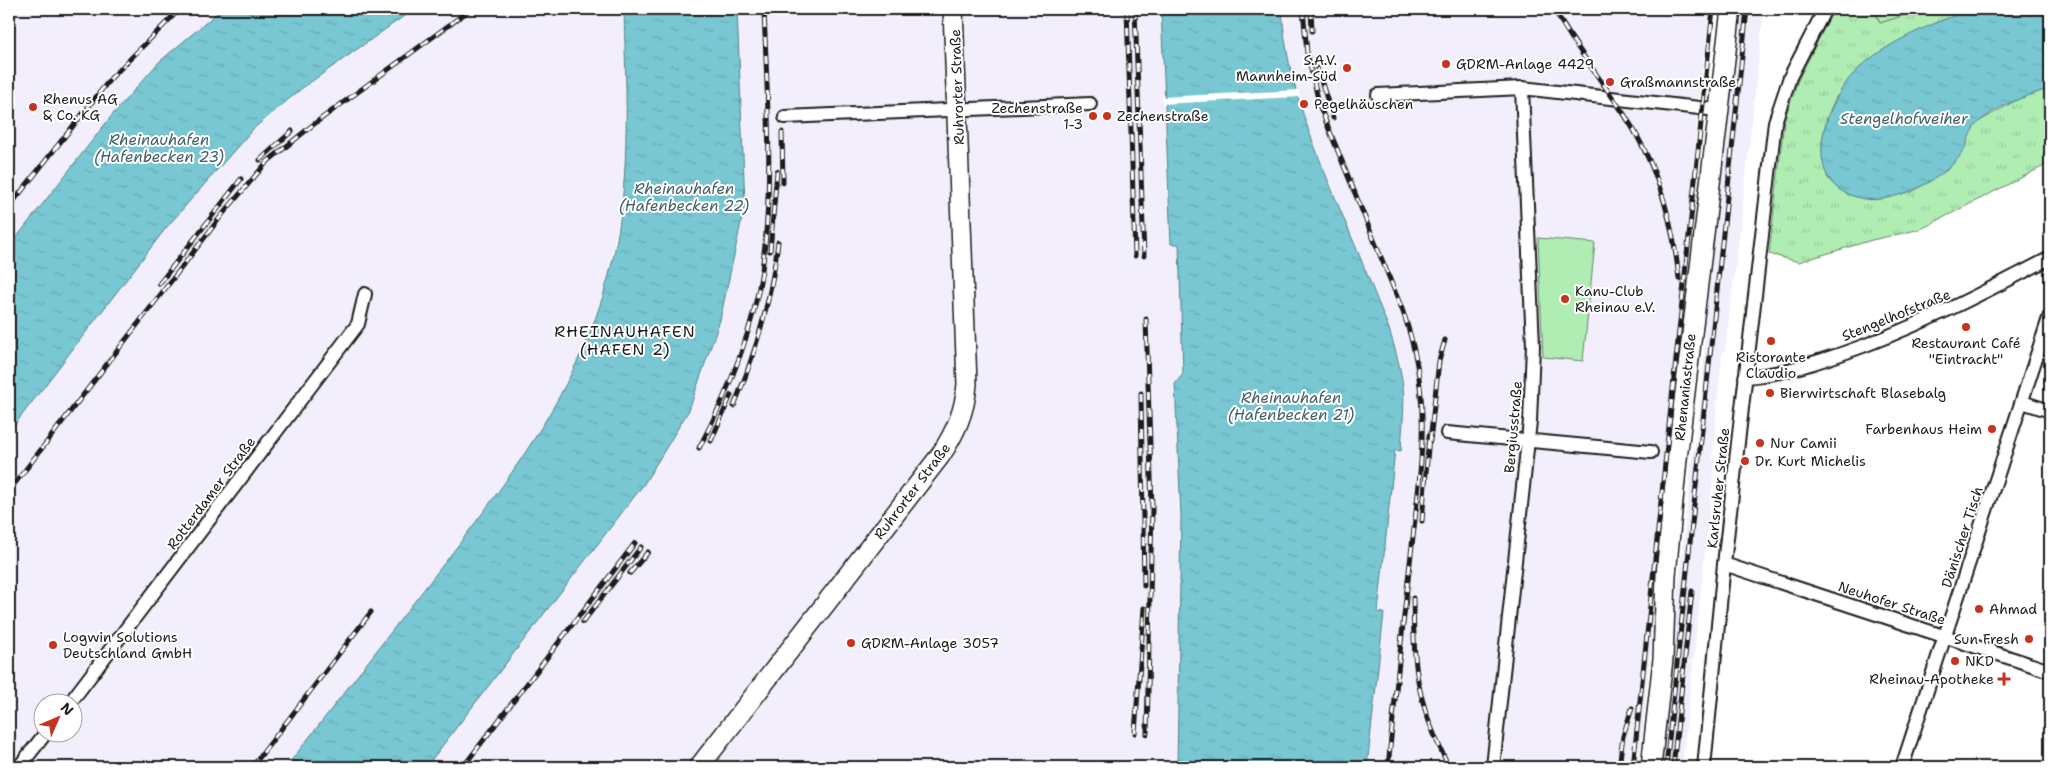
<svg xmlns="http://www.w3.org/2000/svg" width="2059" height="776" font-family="'Shantell Sans',sans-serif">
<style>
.built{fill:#f2eefc;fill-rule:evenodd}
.grass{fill:url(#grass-tufts);stroke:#668468}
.garden{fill:url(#garden-dots);stroke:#668468}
.pitch{fill:#afedb3;stroke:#668468}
.water{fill:url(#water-ripples);stroke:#53838a}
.pier{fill:#fff}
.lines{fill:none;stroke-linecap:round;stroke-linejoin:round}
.street-casing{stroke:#1c1c1c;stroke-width:16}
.secondary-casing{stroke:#1c1c1c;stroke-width:22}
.street{stroke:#fff;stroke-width:12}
.secondary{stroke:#fff;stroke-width:19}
.rail-casing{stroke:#1c1c1c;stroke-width:5}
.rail{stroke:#fff;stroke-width:3;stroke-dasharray:9;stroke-linecap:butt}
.poi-dot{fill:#c8321e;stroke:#fff;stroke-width:2}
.labels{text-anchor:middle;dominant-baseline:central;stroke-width:4;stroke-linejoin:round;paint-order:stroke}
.poi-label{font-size:14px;fill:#1c1c1c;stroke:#fff;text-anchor:start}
.street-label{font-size:14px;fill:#1c1c1c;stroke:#fff}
.water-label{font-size:15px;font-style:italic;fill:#416065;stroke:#fff}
.quarter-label{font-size:16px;letter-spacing:1px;fill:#1c1c1c;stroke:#fff}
</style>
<defs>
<pattern id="grass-tufts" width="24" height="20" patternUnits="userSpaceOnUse" patternTransform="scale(1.25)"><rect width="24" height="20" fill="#afedb3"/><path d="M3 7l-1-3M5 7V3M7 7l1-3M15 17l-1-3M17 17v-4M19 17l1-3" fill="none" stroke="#96cb99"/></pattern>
<pattern id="garden-dots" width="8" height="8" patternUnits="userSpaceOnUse" patternTransform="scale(1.25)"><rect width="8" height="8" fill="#afedb3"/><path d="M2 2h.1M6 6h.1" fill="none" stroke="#96cb99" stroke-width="1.8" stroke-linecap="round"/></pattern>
<pattern id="water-ripples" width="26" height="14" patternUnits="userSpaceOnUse" patternTransform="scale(1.25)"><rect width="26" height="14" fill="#78c7d3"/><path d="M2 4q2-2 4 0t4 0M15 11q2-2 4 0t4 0" fill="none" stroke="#67aab5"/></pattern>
</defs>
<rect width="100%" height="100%" fill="#fff"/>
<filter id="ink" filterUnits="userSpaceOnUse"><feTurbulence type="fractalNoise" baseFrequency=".02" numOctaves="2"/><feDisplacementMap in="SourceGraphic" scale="10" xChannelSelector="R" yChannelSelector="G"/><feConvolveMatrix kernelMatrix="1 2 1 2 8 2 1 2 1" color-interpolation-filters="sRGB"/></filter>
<g filter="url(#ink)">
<path class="built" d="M9,9H222L159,62L113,114L9,247Z
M414,9H624L627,139L621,206L609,275L580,358L553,412L504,486L286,767H9V432L166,228L253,129L301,89ZM42,704H72V734H42Z
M737,9H1161L1171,244H1179L1183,374L1175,384L1181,516L1177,767H426L644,484L689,410L720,320L745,204Z
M1282,9H1710L1699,95L1681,349L1639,767H1367L1384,613L1378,612L1395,450H1401L1404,402L1403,380L1376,296L1320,162L1300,106L1286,46Z
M1739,9H1764L1741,222L1725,350L1722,353L1712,459H1715L1682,767H1659L1693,449H1695L1702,388L1707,298Z"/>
<path class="grass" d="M1834,9H1874L1880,23L1923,9H1972L1938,22L1888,47L1836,97L1827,117L1822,142L1827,177L1837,188L1912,192L1947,170L1963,151L1969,133L1978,122L2022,97L2045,90L2050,93V149H2048L2050,163L1921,229L1872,240L1799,262L1769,254L1784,121L1798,80Z"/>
<path class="garden" d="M1874,9H1923L1880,23Z"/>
<path class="pitch" d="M1538,238L1595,243L1583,361L1543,357Z"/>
<path class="water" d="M222,9H414L301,89L253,129L166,228L9,432V247L113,114L159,62Z
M624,9H737L745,204L720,320L689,410L644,484L426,767H286C335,705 383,642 432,579C505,485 578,392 609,275C632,189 626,97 624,9Z
M1161,9H1282C1286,84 1316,151 1344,219C1360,256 1374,292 1389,329C1394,345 1399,362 1402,379C1406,402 1402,427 1401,451L1395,450L1378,612L1384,613L1367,767H1177L1181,516L1175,384L1183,374L1179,244H1171Z
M1972,9H2050V93L2045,90C2023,97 1995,107 1978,123C1968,132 1969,143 1962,153C1944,178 1912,194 1882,199C1870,201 1856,198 1845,193C1800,169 1829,95 1859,68C1890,40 1934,23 1972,9Z"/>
<path class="pier" d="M1298,90L1300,97L1162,104V97Z"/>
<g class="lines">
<g class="street-casing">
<path id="street" d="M1378,95L1522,88L1717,110
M785,117L1090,104
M1745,377C1778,375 1807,365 1838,355C1912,330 1981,294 2050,258
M2022,402L2050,411
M1447,433L1651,452
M1724,564L2050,671
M69,704L358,324L365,294
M19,767L45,734
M1493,767L1530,421L1533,346L1522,88
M1704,767L1724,564L1775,122L1790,77L1825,9
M1902,767L2050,315"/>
</g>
<g class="secondary-casing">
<path id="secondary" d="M699,767L940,456C955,433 965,412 967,384L953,9
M1651,767L1663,659L1666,575L1677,459L1731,9"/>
</g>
<use href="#street" class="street"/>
<use href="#secondary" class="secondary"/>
<g class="rail-casing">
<path id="rail" d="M1127,9L1135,256
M1135,9L1144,256
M1303,9L1307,53L1320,107L1402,309C1435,400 1420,471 1410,563C1402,631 1395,699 1388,767
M1311,9L1312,31
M1554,9C1574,46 1600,78 1624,114C1657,164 1673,219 1679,279
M1317,68L1333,118
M782,132L783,183
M260,160L292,131
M9,207L111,78L180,9
M770,251L777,171
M159,284L241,179
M1146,319L1152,508L1147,734
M1141,393L1144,586
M734,406C756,353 771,300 778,242
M711,441L731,395
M1430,441L1439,361L1445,340
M699,448C728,393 753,331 762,270C774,183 767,96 764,9
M9,491L222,215L267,162L314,124L471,9
M1422,521L1429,436
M630,573L648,552
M1413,598C1414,632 1413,669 1423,702C1429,725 1439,746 1449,767
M583,622L641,547
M1135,733L1144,608
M252,767L371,612
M463,767L635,543
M1619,767L1623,736L1632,708
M1633,767L1713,9
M1666,767L1747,9
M1673,767L1692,591"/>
</g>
<use href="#rail" class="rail"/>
</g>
</g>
<g class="poi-dot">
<circle cx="1446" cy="64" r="5"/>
<circle cx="1347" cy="68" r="5"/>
<circle cx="1610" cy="82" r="5"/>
<circle cx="1304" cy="104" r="5"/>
<circle cx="33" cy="107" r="5"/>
<circle cx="1093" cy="116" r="5"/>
<circle cx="1107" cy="116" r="5"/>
<circle cx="1565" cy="299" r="5"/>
<circle cx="1966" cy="327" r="5"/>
<circle cx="1771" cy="341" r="5"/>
<circle cx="1770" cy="393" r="5"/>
<circle cx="1992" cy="429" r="5"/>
<circle cx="1760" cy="443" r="5"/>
<circle cx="1745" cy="461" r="5"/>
<circle cx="1979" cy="609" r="5"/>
<circle cx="2029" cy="639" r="5"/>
<circle cx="851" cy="643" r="5"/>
<circle cx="53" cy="645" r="5"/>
<circle cx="1955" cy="661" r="5"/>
<path d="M2001.5 671.5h5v5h5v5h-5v5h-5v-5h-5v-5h5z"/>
</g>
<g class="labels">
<g class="poi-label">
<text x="1337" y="60" text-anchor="end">S.A.V.<tspan x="1337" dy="16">Mannheim-Süd</tspan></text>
<text x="1456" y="64">GDRM-Anlage 4429</text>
<text x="1620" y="82">Graßmannstraße</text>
<text x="43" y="99">Rhenus AG<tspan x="43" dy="16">&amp; Co. KG</tspan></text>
<text x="1314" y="104">Pegelhäuschen</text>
<text x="1083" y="108" text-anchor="end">Zechenstraße<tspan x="1083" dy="16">1-3</tspan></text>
<text x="1117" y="116">Zechenstraße</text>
<text x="1575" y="291">Kanu-Club<tspan x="1575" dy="16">Rheinau e.V.</tspan></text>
<text x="1966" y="343" text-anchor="middle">Restaurant Café<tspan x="1966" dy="16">"Eintracht"</tspan></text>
<text x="1771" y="357" text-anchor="middle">Ristorante<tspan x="1771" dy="16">Claudio</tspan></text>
<text x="1780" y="393">Bierwirtschaft Blasebalg</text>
<text x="1982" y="429" text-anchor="end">Farbenhaus Heim</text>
<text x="1770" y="443">Nur Camii</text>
<text x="1755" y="461">Dr. Kurt Michelis</text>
<text x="1989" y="609">Ahmad</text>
<text x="63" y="637">Logwin Solutions<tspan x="63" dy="16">Deutschland GmbH</tspan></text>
<text x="2019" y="639" text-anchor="end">Sun Fresh</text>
<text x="861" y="643">GDRM-Anlage 3057</text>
<text x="1965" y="661">NKD</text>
<text x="1994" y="679" text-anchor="end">Rheinau-Apotheke</text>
</g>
<g class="street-label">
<text transform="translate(957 87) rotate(-92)">Ruhrorter Straße</text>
<text transform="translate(1896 315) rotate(-22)">Stengelhofstraße</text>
<text transform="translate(1685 387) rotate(-84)">Rhenaniastraße</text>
<text transform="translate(1513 427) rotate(-85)">Bergiusstraße</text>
<text transform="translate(1718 488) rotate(-84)">Karlsruher Straße</text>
<text transform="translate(912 491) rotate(-53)">Ruhrorter Straße</text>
<text transform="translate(211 493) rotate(-53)">Rotterdamer Straße</text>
<text transform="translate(1962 537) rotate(-72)">Dänischer Tisch</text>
<text transform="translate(1892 603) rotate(18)">Neuhofer Straße</text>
</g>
<g class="water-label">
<text x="1904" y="119">Stengelhofweiher</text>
<text x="159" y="140">Rheinauhafen<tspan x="159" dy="17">(Hafenbecken 23)</tspan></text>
<text x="684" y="189">Rheinauhafen<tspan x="684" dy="17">(Hafenbecken 22)</tspan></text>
<text x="1291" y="398">Rheinauhafen<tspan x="1291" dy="17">(Hafenbecken 21)</tspan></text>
</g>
<g class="quarter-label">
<text x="625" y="331">RHEINAUHAFEN<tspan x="625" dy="18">(HAFEN 2)</tspan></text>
</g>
</g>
<rect width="2059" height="776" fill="none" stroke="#fff" stroke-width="30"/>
<rect x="15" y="15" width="2029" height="746" fill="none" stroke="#1c1c1c" stroke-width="2" filter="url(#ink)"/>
<g transform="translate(58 718) rotate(45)"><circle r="24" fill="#ffffff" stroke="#a4a4a4"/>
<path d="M0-4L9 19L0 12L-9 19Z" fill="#c8321e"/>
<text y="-8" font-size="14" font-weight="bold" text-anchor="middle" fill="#1c1c1c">N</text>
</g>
</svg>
